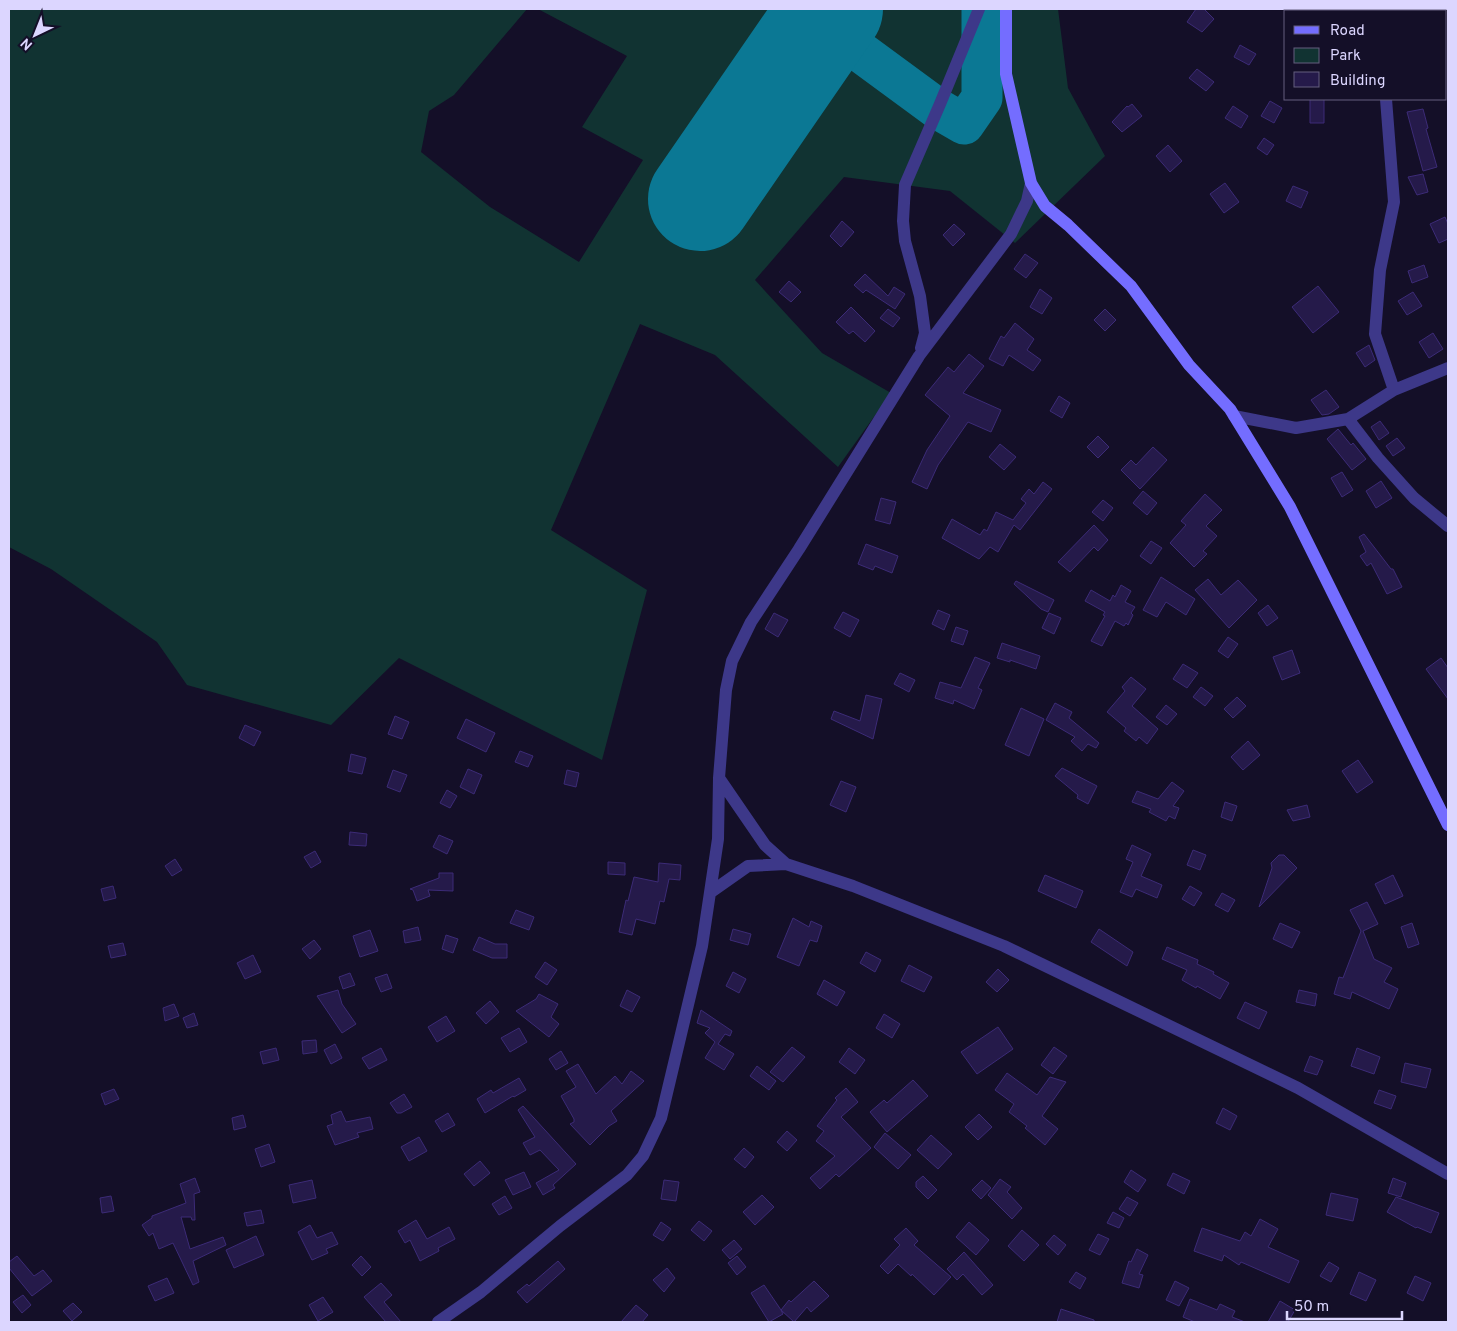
<svg xmlns="http://www.w3.org/2000/svg" width="1457" height="1331" font-family="Overpass,sans-serif">
<style>
.green{fill:#113332}
.lines{fill:none;stroke-linecap:round;stroke-linejoin:round}
.taxiway{stroke:#0b7894;stroke-width:41}
.runway{stroke:#0b7894;stroke-width:104}
.building{fill:#251a4a;stroke:#3c2b77}
.minor{stroke:#3d3889;stroke-width:12}
.secondary{stroke:#746dff;stroke-width:12}
</style>
<rect width="100%" height="100%" fill="#140f28"/>
<path class="green" d="M9,9H527L454,95L429,111L421,152L490,207L579,262L643,160L582,127L627,56L538,9H1058L1068,88L1105,156L1015,243L950,191L844,177L755,280L822,353L891,393L838,467L715,355L640,324L551,530L647,590L602,760L399,658L331,725L187,685L157,642L51,569L9,547Z"/>
<g class="lines">
<path class="taxiway" d="M821,23L938,109L964,124L982,98V9"/>
<path class="runway" d="M700,199L831,9"/>
</g>
<path class="building" d="M1196,9H1204L1214,19L1202,32L1187,22Z
M1240,45L1256,54L1249,65L1234,57Z
M1197,69L1214,82L1206,91L1189,78Z
M1310,99H1324V123H1310Z
M1270,101L1282,108L1274,123L1261,116Z
M1132,104L1142,116L1122,132L1112,122L1127,106L1128,107Z
M1233,106L1248,116L1241,128L1225,118Z
M1423,109L1428,128L1426,129L1437,167L1423,171L1407,112Z
M1264,138L1274,145L1267,155L1257,148Z
M1168,145L1182,161L1170,172L1156,156Z
M1423,174L1428,192L1417,195L1408,177Z
M1225,183L1239,202L1224,213L1210,194Z
M1293,186L1308,192L1301,208L1286,201Z
M1445,217L1448,224V239L1439,243L1430,224Z
M842,221L854,232L841,247L830,236Z
M954,224L965,234L953,246L943,235Z
M1025,254L1038,263L1026,278L1014,269Z
M1424,265L1428,277L1412,283L1408,271Z
M865,274L888,296L894,287L905,294L895,309L866,290L863,293L854,285Z
M789,281L801,292L791,302L779,292Z
M1318,286L1339,312L1313,333L1292,307Z
M1040,289L1052,298L1042,314L1030,307Z
M1413,292L1422,306L1407,315L1398,301Z
M851,307L875,331L865,342L853,331L849,334L836,322Z
M888,309L900,318L893,327L880,318Z
M1105,309L1116,320L1105,331L1094,320Z
M1015,323L1034,339L1027,350L1041,360L1033,371L1009,355L1003,366L989,359L1001,336L1004,338Z
M1433,333L1443,349L1429,358L1419,342Z
M1369,345L1375,360L1365,367L1356,353Z
M969,354L984,366L963,393L1001,410L991,432L968,422L938,465L927,489L912,482L927,450L950,416L925,395L948,367L954,372Z
M1326,390L1339,407L1329,414L1322,415L1311,400Z
M1059,396L1070,403L1062,418L1050,411Z
M1380,421L1389,433L1379,440L1371,427Z
M1338,429L1351,445L1353,443L1366,459L1352,470L1327,439Z
M1098,436L1109,447L1098,458L1087,447Z
M1397,438L1405,448L1393,456L1386,446Z
M1000,444L1016,457L1004,470L989,457Z
M1153,447L1167,460L1140,489L1121,470L1131,460L1136,465Z
M1342,472L1353,490L1342,497L1331,478Z
M1381,481L1392,498L1376,508L1366,491Z
M1043,482L1052,489L1020,530L1014,525L998,552L990,547L979,559L942,538L952,519L980,535L984,529L987,531L996,512L1013,520L1026,503L1021,499L1029,489L1034,494Z
M1143,491L1157,503L1147,515L1133,503Z
M1205,494L1222,510L1206,526L1217,536L1203,551L1207,554L1194,567L1170,543L1186,525L1181,521Z
M881,498L896,502L890,524L875,520Z
M1103,500L1113,508L1103,521L1092,512Z
M1094,525L1108,540L1098,551L1094,547L1070,572L1058,562Z
M1364,534L1391,569H1393L1402,587L1387,594L1371,563L1367,566L1360,556L1366,552L1359,537Z
M1151,541L1162,548L1151,564L1140,556Z
M866,544L898,556L892,573L875,566L873,570L858,564Z
M1161,577L1195,599L1186,615L1166,602L1157,617L1143,610Z
M1208,579L1221,595L1238,580L1257,600L1229,628L1195,590Z
M1016,581L1054,600L1048,612L1041,609L1014,584Z
M1121,585L1131,591L1125,602L1135,607L1131,613L1133,615L1128,625L1126,623L1124,626L1115,621L1102,646L1091,641L1105,616L1103,615L1105,612L1085,601L1091,590L1110,601L1113,595L1115,597Z
M1268,605L1278,618L1267,626L1258,613Z
M938,610L950,615L944,630L932,624Z
M843,612L859,620L850,637L834,628Z
M774,613L788,620L778,637L765,629Z
M1049,613L1061,618L1054,634L1042,628Z
M956,627L968,631L963,645L951,641Z
M1228,637L1238,644L1228,658L1218,651Z
M1002,643L1040,656L1036,669L1010,660V662L997,658Z
M1292,650L1300,673L1282,680L1273,657Z
M975,657L990,663L978,688L982,690L974,709L954,700L953,704L935,698L940,682L961,688Z
M1441,658L1448,668V699L1426,669Z
M1183,664L1198,673L1187,688L1173,679Z
M900,673L915,680L909,692L894,684Z
M1131,677L1146,689L1132,706L1158,729L1147,744L1139,737L1136,741L1124,731L1126,728L1107,712L1125,691L1122,687Z
M1201,687L1213,696L1205,706L1193,697Z
M866,695L882,699L873,739L831,719L834,711L860,721Z
M1237,697L1246,706L1233,718L1224,709Z
M1055,703L1072,712L1069,718L1099,743L1096,748L1088,744L1082,751L1071,741L1075,737L1046,720Z
M1166,705L1177,714L1167,725L1156,717Z
M1021,708L1044,719L1029,756L1005,745Z
M395,716L409,722L402,739L388,734Z
M466,719L495,733L486,752L457,738Z
M245,725L261,732L254,746L239,738Z
M1248,741L1260,755L1243,770L1231,757Z
M520,751L533,756L528,767L515,762Z
M351,754L366,758L362,774L348,771Z
M1358,760L1373,782L1357,793L1342,771Z
M1062,768L1097,786L1088,804L1077,798L1078,795L1055,776Z
M468,769L482,775L474,794L460,787Z
M393,770L407,775L400,792L387,787Z
M567,770L579,773L576,787L564,784Z
M841,781L856,787L846,812L830,805Z
M1172,782L1184,791L1173,806L1179,808L1175,819L1169,816L1166,821L1149,812L1151,809L1132,802L1137,791L1158,799Z
M447,790L457,796L450,808L440,803Z
M1225,802L1237,806L1232,821L1221,817Z
M1307,805L1310,817L1293,821L1287,810Z
M350,832L367,834L366,846L349,845Z
M439,835L453,841L447,854L433,847Z
M1132,845L1151,854L1141,876L1162,885L1157,898L1136,889L1132,897L1120,892L1133,862L1126,859Z
M1193,850L1206,855L1200,870L1187,865Z
M315,851L321,862L311,868L304,857Z
M1279,855H1284L1297,868L1259,907L1272,868L1271,863Z
M175,859L182,870L172,876L165,866Z
M608,862L625,863V875L608,874Z
M659,863L681,865L680,880L669,879L664,902L660,901L655,924L636,919L632,935L619,932L626,900L628,901L634,877L658,882Z
M439,873H453V891L428,890L430,896L417,901L413,890L410,889L439,878Z
M1045,875L1083,891L1076,908L1038,891Z
M1393,875L1403,896L1385,904L1375,884Z
M113,886L116,898L104,901L101,889Z
M1190,886L1202,893L1194,906L1182,899Z
M1222,893L1235,900L1228,912L1215,905Z
M1367,902L1378,924L1363,931L1374,959L1392,968L1384,982L1398,989L1389,1009L1352,992L1350,999L1334,994L1339,977L1343,978L1361,931L1350,910Z
M516,910L534,917L529,930L510,923Z
M793,918L809,927L811,921L822,926L817,942L810,940L799,966L777,957Z
M1280,923L1300,932L1292,948L1273,939Z
M1412,923L1419,944L1408,948L1401,927Z
M418,927L421,940L405,943L403,931Z
M733,929L751,934L748,945L730,940Z
M1099,929L1133,952L1127,966L1091,942Z
M370,930L378,951L360,957L353,936Z
M446,935L458,939L453,953L442,949Z
M479,937L495,944H507V958H492L473,950Z
M314,940L321,949L310,959L302,949Z
M123,943L126,955L111,958L108,946Z
M1167,947L1198,960L1197,964L1214,972L1213,974L1229,983L1220,999L1197,986L1196,988L1182,980L1187,970L1162,959Z
M866,952L881,960L875,972L860,963Z
M253,955L261,972L245,979L237,963Z
M545,962L557,970L547,985L535,977Z
M909,965L932,977L924,992L901,981Z
M998,969L1009,980L997,992L986,982Z
M733,972L746,979L739,993L726,986Z
M350,973L355,985L343,989L339,977Z
M387,974L392,988L381,992L375,978Z
M824,980L845,992L837,1006L817,994Z
M338,990L342,1004L356,1024L342,1033L317,996Z
M627,990L640,997L632,1012L620,1006Z
M1299,990L1317,994L1315,1006L1296,1002Z
M539,994L558,1004L551,1017L559,1024L549,1037L516,1011L536,999Z
M490,1001L499,1012L486,1024L476,1013Z
M1245,1002L1267,1012L1259,1029L1237,1018Z
M174,1004L179,1016L165,1021L163,1008Z
M701,1010L732,1031L730,1036L725,1034L718,1044L734,1054L724,1070L705,1058L715,1042L705,1033L710,1028L697,1023Z
M194,1013L198,1025L187,1028L183,1018Z
M884,1014L900,1024L892,1038L876,1028Z
M446,1016L455,1031L437,1042L428,1027Z
M998,1027L1013,1049L977,1074L961,1052Z
M519,1028L527,1042L510,1052L501,1038Z
M316,1040L317,1052L303,1054L302,1041Z
M335,1044L342,1058L331,1064L324,1050Z
M792,1047L805,1057L783,1082L770,1072Z
M1054,1047L1067,1056L1053,1074L1041,1065Z
M276,1048L279,1060L263,1064L260,1052Z
M381,1048L387,1060L369,1069L362,1058Z
M849,1048L865,1060L855,1074L839,1062Z
M1357,1048L1380,1057L1374,1074L1351,1066Z
M561,1051L568,1063L556,1070L549,1059Z
M1310,1056L1323,1061L1317,1075L1304,1071Z
M1405,1063L1431,1069L1426,1088L1401,1082Z
M578,1064L596,1094L615,1076L622,1084L631,1071L644,1081L611,1111L617,1121L609,1126L590,1145L570,1124L574,1122V1119L561,1096L576,1087L566,1071Z
M757,1066L776,1081L769,1090L750,1076Z
M1007,1073L1037,1095L1050,1077L1066,1082L1042,1116L1058,1129L1045,1145L1025,1128L1027,1126L1009,1112L1014,1104L995,1090Z
M519,1078L526,1090L514,1097L513,1096L485,1113L477,1099L491,1090L493,1093Z
M913,1080L928,1096L887,1132L870,1112L884,1100L887,1103Z
M846,1088L858,1102L841,1117L871,1148L839,1177L836,1174L820,1189L810,1178L835,1156L816,1141L824,1131L817,1126L837,1100L835,1098Z
M114,1089L119,1099L105,1105L101,1094Z
M1379,1090L1396,1096L1391,1109L1374,1103Z
M404,1094L412,1107L401,1113H397L390,1103Z
M523,1106L576,1164L553,1185L555,1188L543,1195L536,1183L559,1170L540,1150L530,1155L523,1143L535,1137L518,1110Z
M1223,1108L1237,1116L1230,1130L1216,1123Z
M341,1111L346,1122L370,1117L373,1129L357,1133L359,1137L335,1145L327,1126L333,1124L331,1115Z
M448,1113L455,1125L442,1132L435,1121Z
M979,1114L992,1127L978,1140L965,1127Z
M243,1115L246,1127L234,1130L232,1118Z
M787,1131L797,1140L787,1151L777,1142Z
M885,1133L911,1155L898,1169L874,1147Z
M931,1135L952,1154L938,1169L917,1150Z
M419,1137L427,1151L409,1161L401,1147Z
M269,1144L275,1162L261,1167L255,1149Z
M744,1148L754,1157L745,1168L734,1159Z
M480,1161L490,1173L474,1186L464,1174Z
M1131,1170L1146,1180L1138,1192L1124,1182Z
M524,1172L531,1187L513,1195L505,1180Z
M1173,1173L1190,1181L1184,1194L1167,1185Z
M923,1176L937,1190L928,1199L916,1187V1182Z
M195,1178L200,1192L194,1194L195,1220H192L191,1217H181L190,1249L223,1237L226,1245L193,1261L199,1282L193,1285L173,1243L159,1249L153,1233L149,1236L142,1225L152,1218V1216L186,1203L180,1184Z
M1393,1178L1406,1183L1401,1197L1388,1193Z
M1000,1179L1011,1187L1007,1192L1022,1208L1012,1219L988,1195Z
M312,1180L316,1198L293,1203L289,1185Z
M664,1180L679,1182L676,1201L661,1199Z
M982,1180L991,1188L981,1199L972,1190Z
M1331,1193L1358,1199L1353,1221L1326,1215Z
M762,1195L774,1207L755,1225L743,1212Z
M111,1196L114,1211L102,1213L100,1198Z
M505,1196L512,1208L499,1215L492,1204Z
M1127,1197L1138,1203L1130,1216L1119,1209Z
M1396,1197L1439,1213L1431,1233L1417,1227L1416,1228L1387,1212Z
M261,1210L264,1223L247,1226L244,1213Z
M1113,1212L1124,1218L1119,1228L1107,1223Z
M1260,1219L1278,1229L1268,1247L1299,1261L1289,1283L1241,1262L1239,1265L1224,1255L1222,1261L1194,1251L1202,1228L1240,1241L1245,1232L1251,1236Z
M416,1220L427,1239L449,1227L455,1239L438,1248L439,1251L420,1261L410,1240L405,1243L398,1231Z
M699,1221L712,1231L704,1241L691,1230Z
M661,1222L671,1229L663,1241L653,1235Z
M969,1222L989,1240L976,1255L956,1237Z
M310,1225L317,1238L332,1232L338,1244L326,1249L328,1253L312,1260L298,1232Z
M906,1228L918,1241L914,1245L951,1277L934,1295L912,1274L911,1276L898,1264L888,1274L880,1266L900,1245L894,1239Z
M1022,1230L1039,1245L1024,1261L1008,1246Z
M1098,1234L1109,1239L1100,1255L1089,1250Z
M1054,1235L1066,1245L1058,1255L1046,1244Z
M256,1236L264,1255L234,1268L226,1250Z
M734,1240L742,1249L730,1259L722,1250Z
M1137,1249L1148,1255L1139,1274L1143,1275L1139,1288L1122,1283L1129,1261L1131,1262Z
M964,1252L993,1285L982,1295L963,1274L957,1280L947,1269Z
M17,1256L34,1276L43,1270L52,1281L32,1296L9,1268V1262Z
M361,1256L371,1267L362,1276L352,1265Z
M737,1256L746,1267L737,1275L728,1263Z
M558,1261L565,1269L527,1303L517,1292L527,1284L529,1286Z
M1329,1262L1339,1268L1331,1282L1320,1276Z
M667,1268L675,1278L664,1292L653,1280Z
M1076,1272L1086,1278L1080,1289L1069,1282Z
M1359,1272L1376,1280L1366,1301L1350,1294Z
M1415,1276L1431,1283L1423,1301L1407,1293Z
M167,1278L174,1293L155,1301L148,1286Z
M814,1281L829,1296L811,1312L807,1307L794,1322L781,1310L783,1314L769,1322L751,1293L764,1285L781,1310L789,1300L791,1302Z
M1175,1281L1189,1288L1179,1306L1166,1300Z
M381,1283L392,1295L384,1302L401,1322H386L364,1297Z
M23,1295L31,1305L22,1313L13,1302Z
M323,1297L333,1312L318,1321L309,1305Z
M1190,1299L1217,1310L1220,1304L1235,1311L1232,1317L1245,1322H1195L1183,1317Z
M1280,1301L1295,1310L1288,1322H1268Z
M73,1303L82,1312L72,1321L63,1311Z
M636,1305L648,1315L642,1322H621Z
M1061,1309L1094,1320V1322H1057Z"/>
<g class="lines">
<path class="minor" d="M1384,9V11
M1386,99L1394,202L1380,270L1375,334L1394,390
M921,348L925,333L920,296L905,241L903,221L905,185L940,104L979,9
M1234,416L1296,428L1348,419L1394,390L1448,368
M1348,419L1378,458L1414,498L1448,526
M719,778L765,845L786,864
M711,892L748,866L786,864L853,886L1004,946L1114,999L1298,1088L1448,1174
M438,1322L481,1292L560,1226L627,1175L643,1156L661,1118L702,946L718,839L719,778L726,690L732,661L751,622L799,549L919,356L1011,234L1027,201L1031,183"/>
<path class="secondary" d="M1006,9V74L1031,183L1045,206L1068,225L1131,286L1189,365L1230,409L1290,507L1448,825"/>
</g>
<rect width="1457" height="1331" fill="none" stroke="#dcd6ff" stroke-width="20"/>
<rect x="1284" y="10" width="162" height="90" fill="#140f28" stroke="#645f7e"/>
<rect x="1294" y="26" width="25" height="8" fill="#746dff" stroke="#645f7e"/>
<text x="1330" y="35" font-size="15" fill="#dcd6ff">Road</text>
<rect x="1294" y="48" width="25" height="15" fill="#113332" stroke="#645f7e"/>
<text x="1330" y="60" font-size="15" fill="#dcd6ff">Park</text>
<rect x="1294" y="72" width="25" height="15" fill="#251a4a" stroke="#645f7e"/>
<text x="1330" y="85" font-size="15" fill="#dcd6ff">Building</text>
<g transform="translate(35 35) rotate(223)" stroke="#140f28" stroke-width="4" paint-order="stroke">
<path d="M0-4L9 19L0 12L-9 19Z" fill="#dcd6ff"/>
<text y="-8" font-size="14" font-weight="bold" text-anchor="middle" fill="#dcd6ff">N</text>
</g>
<path d="M1287 1311v8h115v-8" fill="none" stroke="#dcd6ff" stroke-width="2.5"/>
<text x="1294" y="1311" font-size="15" fill="#dcd6ff" stroke="#140f28" stroke-width="4" paint-order="stroke">50 m</text>
</svg>
